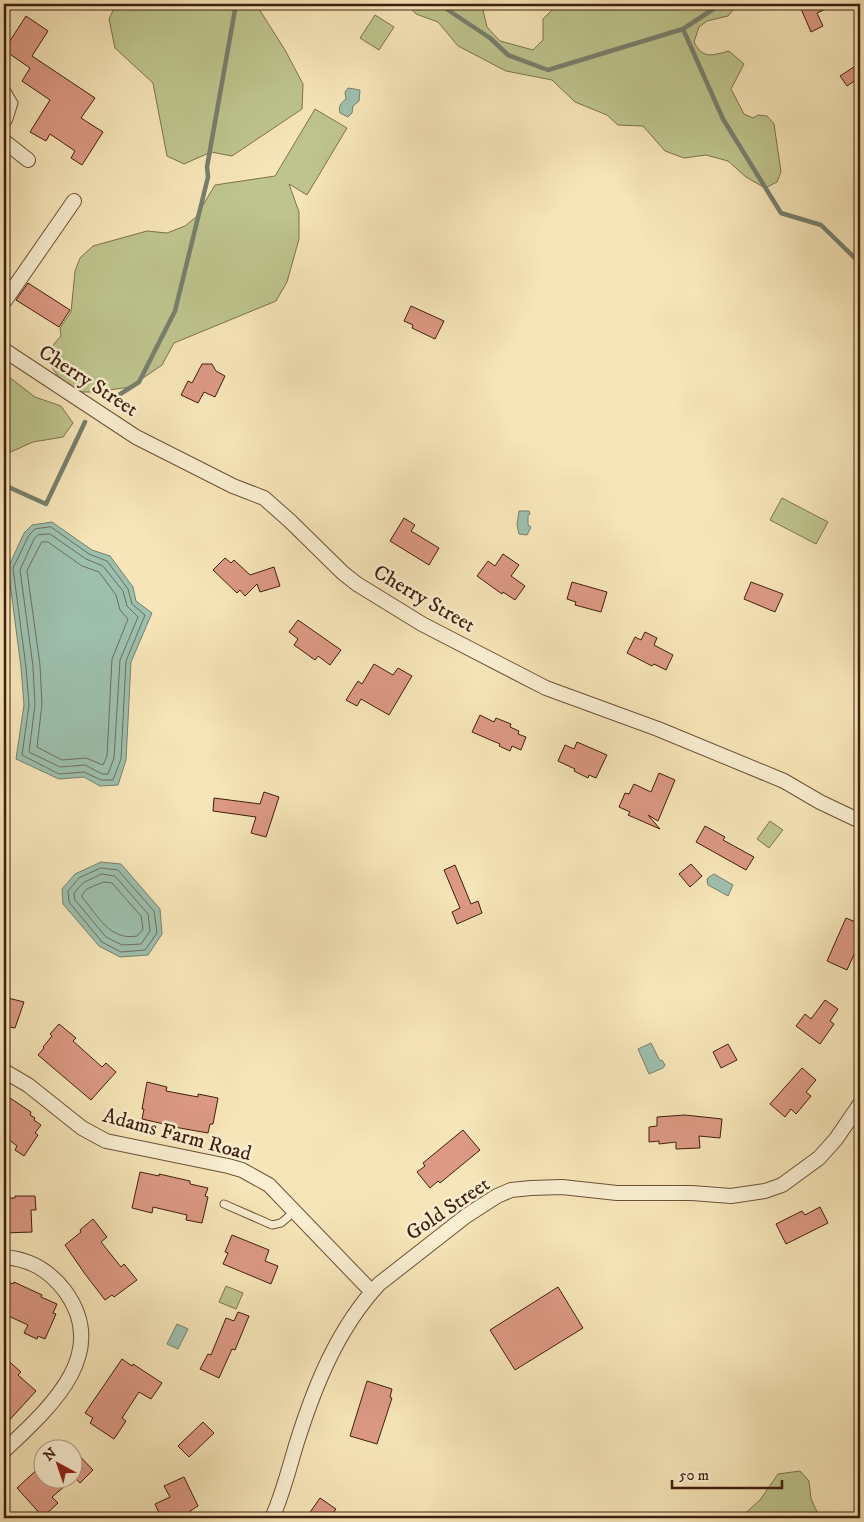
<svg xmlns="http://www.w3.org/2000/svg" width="864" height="1522" viewBox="0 0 864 1522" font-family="'IM FELL DW Pica',serif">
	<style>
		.green { fill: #bec48d; stroke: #7f714d }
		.water { fill: #9dbfad; stroke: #787f6d }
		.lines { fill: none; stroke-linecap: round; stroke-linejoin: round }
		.shore { stroke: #6e6e5d; stroke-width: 1 }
		.stream { stroke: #787f6d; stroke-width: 4.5 }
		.building { fill: #dc9984; stroke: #401e0d }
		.service-casing { stroke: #6e5038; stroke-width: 9 }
		.minor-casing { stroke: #6e5038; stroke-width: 16 }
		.service { stroke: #f9eed1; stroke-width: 7 }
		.minor { stroke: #f9eed1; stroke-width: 14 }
		.labels { text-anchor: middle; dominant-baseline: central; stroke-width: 5; stroke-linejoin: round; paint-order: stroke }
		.street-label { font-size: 21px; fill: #401e0d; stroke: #f9eed1 }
	</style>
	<rect width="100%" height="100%" fill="#f6e5b8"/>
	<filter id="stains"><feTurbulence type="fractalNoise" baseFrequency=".004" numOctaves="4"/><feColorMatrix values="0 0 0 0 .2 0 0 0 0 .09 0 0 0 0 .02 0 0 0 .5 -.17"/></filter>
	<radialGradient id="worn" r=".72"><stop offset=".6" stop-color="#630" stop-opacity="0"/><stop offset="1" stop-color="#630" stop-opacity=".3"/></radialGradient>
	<!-- green -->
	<path class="green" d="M 116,4 L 265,4 L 259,9 L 285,50 L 303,84 L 302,109 L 232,156 L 211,152 L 184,164 L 167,156 L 153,83 L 115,48 L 109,19 Z
		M 407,4 L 479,4 L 482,6 L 487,27 L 500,41 L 533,50 L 543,40 L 543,19 L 552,10 L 565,4 L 738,4 L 728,16 L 707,21 L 699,27 L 694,42 C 703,60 713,55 729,51 L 744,64 L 731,89 L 744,114 L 753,118 L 758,115 L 767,116 L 774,124 L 781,172 L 777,182 L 765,188 L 746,177 L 728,161 L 706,155 L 684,158 L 665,151 L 643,126 L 618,125 L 607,115 L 575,102 L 552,80 L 506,71 L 458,46 L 438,22 L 416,14 Z
		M 375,15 L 394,27 L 379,50 L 360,38 Z
		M 315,109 L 347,128 L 307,195 L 289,184 L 299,212 L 299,239 L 287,282 L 276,301 L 174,343 L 162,365 L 130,387 L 95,392 L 74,392 C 55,373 37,360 61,336 L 60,328 L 71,312 L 75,271 L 80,258 L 93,246 L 147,231 L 167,233 L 185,226 L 196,217 L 215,185 L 275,176 Z
		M 4,376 L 9,377 L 35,397 L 61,406 L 73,423 L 63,437 L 33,442 L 4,455 Z
		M 782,498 L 828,522 L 816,544 L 770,520 Z
		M 770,821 L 783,830 L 769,848 L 757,839 Z
		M 226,1286 L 243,1293 L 236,1309 L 219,1302 Z
		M 800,1471 L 809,1481 L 811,1499 L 820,1518 L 740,1518 L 760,1500 L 778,1474 Z"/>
	<!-- water -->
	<path class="water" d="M 348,88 L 360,90 L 359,101 L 353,106 L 352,113 L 348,117 L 340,113 C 338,106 341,103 346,99 L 345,92 Z
		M 519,511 L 529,511 L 530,514 L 528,515 L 528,525 L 531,527 L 527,535 L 519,534 L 517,525 Z
		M 52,522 L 92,550 L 110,556 L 133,587 L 136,601 L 152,613 L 131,662 L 126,760 L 118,785 L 100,786 L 84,777 L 59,779 L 16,759 L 24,705 L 21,667 L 8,568 L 24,533 L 32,525 Z
		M 101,862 L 121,864 L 160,909 L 162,934 L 148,955 L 120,957 L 99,946 L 63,904 L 62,889 L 75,874 Z
		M 714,874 L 733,885 L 728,896 L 708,885 L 707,879 L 709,877 Z
		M 651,1043 L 660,1061 L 662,1060 L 665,1065 L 663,1068 L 649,1074 L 638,1049 Z
		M 177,1324 L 188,1329 L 178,1349 L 167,1344 Z"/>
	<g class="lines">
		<!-- shore -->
		<path class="shore" d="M 51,527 L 89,554 L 107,561 L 128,589 L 132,604 L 145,615 L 126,661 L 121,759 L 113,780 L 101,780 L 84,772 L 59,774 L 22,755 L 29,705 L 26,667 L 13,568 L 29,535 L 35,529 Z
			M 50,534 L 86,559 L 103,566 L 123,591 L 127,606 L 138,617 L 120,660 L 114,758 L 108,774 L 102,774 L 85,765 L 60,767 L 29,752 L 35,705 L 33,666 L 20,570 L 34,539 L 38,535 Z
			M 42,542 L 48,542 L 82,566 L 99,572 L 116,595 L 120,610 L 128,619 L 112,659 L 107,756 L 103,765 L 86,758 L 62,760 L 37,747 L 42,704 L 40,665 L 27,571 Z
			M 101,868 L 118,870 L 154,911 L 157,933 L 145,950 L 121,952 L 102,942 L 69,902 L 68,891 L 79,878 Z
			M 102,874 L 115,876 L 148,914 L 150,931 L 141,944 L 122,945 L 106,937 L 75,900 L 74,893 L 83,883 Z
			M 104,882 L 112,883 L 141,916 L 143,929 L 137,936 C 110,941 98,916 82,897 L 82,895 L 87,889 Z"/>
		<!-- stream -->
		<path class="stream" d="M 439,4 L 490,38 L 508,55 L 548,70 L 683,29 L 723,119 L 781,213 L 821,225 L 860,263
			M 683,29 L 721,4
			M 111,400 L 139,382 L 175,311 L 208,177 L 207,167 L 236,4
			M 4,485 L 46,504 L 85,422"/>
	</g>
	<!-- building -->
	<path class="building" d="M 799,4 L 837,4 L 817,13 L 823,26 L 811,32 Z
		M 26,16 L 48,31 L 32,56 L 95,98 L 81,118 L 103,132 L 82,165 L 71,158 L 75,151 L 50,134 L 46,141 L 30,132 L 50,100 L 22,81 L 30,68 L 4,50 Z
		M 860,63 L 860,77 L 847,86 L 840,76 Z
		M 28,283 L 70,310 L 59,327 L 16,300 Z
		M 411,306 L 444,321 L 435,339 L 412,328 L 413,325 L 404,321 Z
		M 202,364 L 212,364 L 216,371 L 225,376 L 215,397 L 204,392 L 198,403 L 181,395 L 188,381 L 192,383 Z
		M 404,518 L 415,525 L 411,531 L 439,548 L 429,565 L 390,541 Z
		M 503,554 L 519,565 L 511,576 L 525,586 L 515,600 L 503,592 L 502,594 L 477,576 L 488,561 L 495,566 Z
		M 225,558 L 231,563 L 234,560 L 250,575 L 274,567 L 280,586 L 260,592 L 257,584 L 245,596 L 240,590 L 237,593 L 213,570 Z
		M 572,582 L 607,592 L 601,612 L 575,605 L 576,602 L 567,599 Z
		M 751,582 L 783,594 L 775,612 L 744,599 Z
		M 298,620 L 341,650 L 330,665 L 318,656 L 315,660 L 294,645 L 298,639 L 289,632 Z
		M 645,632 L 657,638 L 654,645 L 673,655 L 666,670 L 654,664 L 652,666 L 627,653 L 635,637 L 641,640 Z
		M 374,664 L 393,675 L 398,668 L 412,676 L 389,715 L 361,699 L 357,706 L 346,700 L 358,681 L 362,684 Z
		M 480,715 L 494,722 L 496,718 L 511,724 L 510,727 L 519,731 L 518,734 L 526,737 L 521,750 L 512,746 L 510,751 L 499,746 L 500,744 L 472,732 Z
		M 577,742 L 607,755 L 596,778 L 589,775 L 588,778 L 574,771 L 575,769 L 558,761 L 565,745 L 574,749 Z
		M 659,773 L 675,780 L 658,821 L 648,815 L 660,829 L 628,815 L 630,812 L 619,807 L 625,793 L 629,794 L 634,784 L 651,792 Z
		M 264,792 L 279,797 L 266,837 L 251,833 L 256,817 L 213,811 L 214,798 L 260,804 Z
		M 705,826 L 725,837 L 723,840 L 754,857 L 746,870 L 696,842 Z
		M 691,864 L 702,876 L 690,887 L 679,874 Z
		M 455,865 L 471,904 L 478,901 L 482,913 L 457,924 L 452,912 L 460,908 L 444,870 Z
		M 846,918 L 860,924 L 860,941 L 847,970 L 827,961 Z
		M 4,997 L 24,1002 L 15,1028 L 4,1026 Z
		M 825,1000 L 838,1009 L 830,1021 L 834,1024 L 820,1044 L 796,1026 L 805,1014 L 811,1019 Z
		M 59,1024 L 76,1038 L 73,1041 L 102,1067 L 106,1063 L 116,1072 L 91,1100 L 38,1055 L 44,1048 L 43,1047 L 52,1036 L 50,1034 Z
		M 728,1044 L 737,1060 L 721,1068 L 713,1052 Z
		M 802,1068 L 816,1080 L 806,1092 L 811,1096 L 796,1114 L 791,1109 L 785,1117 L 770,1104 Z
		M 147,1082 L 167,1087 L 166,1091 L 198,1097 L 198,1094 L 218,1098 L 213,1124 L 210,1124 L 208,1133 L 163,1125 L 164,1124 L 142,1119 L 144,1109 L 142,1109 Z
		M 4,1094 L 31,1112 L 30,1115 L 35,1118 L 34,1120 L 41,1125 L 35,1133 L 38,1135 L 24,1156 L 15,1150 L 17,1146 L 8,1139 L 10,1136 L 4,1133 Z
		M 685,1115 L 722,1119 L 720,1138 L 699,1136 L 700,1148 L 676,1149 L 676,1142 L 659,1144 L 659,1141 L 649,1142 L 649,1127 L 657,1126 L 657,1117 Z
		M 463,1130 L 480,1150 L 440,1183 L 438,1181 L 430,1188 L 417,1172 L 425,1166 L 423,1163 Z
		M 140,1172 L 159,1176 L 159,1174 L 190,1181 L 190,1184 L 208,1188 L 205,1196 L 208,1197 L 202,1223 L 186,1220 L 187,1215 L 153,1207 L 152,1213 L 132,1208 Z
		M 15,1196 L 35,1196 L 36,1210 L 31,1210 L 32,1232 L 4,1233 L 4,1198 L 15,1198 Z
		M 820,1207 L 828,1223 L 786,1244 L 776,1224 L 802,1211 L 805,1215 Z
		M 93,1219 L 107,1237 L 101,1242 L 121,1267 L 124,1264 L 137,1280 L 114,1297 L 112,1295 L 105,1300 L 85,1274 L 65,1245 L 81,1232 L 80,1230 Z
		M 232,1235 L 269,1250 L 265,1261 L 278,1266 L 271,1284 L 223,1264 L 228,1253 L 225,1252 Z
		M 4,1280 L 13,1284 L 14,1282 L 42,1295 L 41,1297 L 57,1304 L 53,1313 L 56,1314 L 45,1339 L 38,1336 L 37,1339 L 24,1333 L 28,1325 L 4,1314 Z
		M 558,1287 L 583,1328 L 515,1370 L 490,1330 Z
		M 238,1312 L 249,1316 L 235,1350 L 232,1349 L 219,1378 L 200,1369 L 208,1354 L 211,1355 L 226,1318 L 234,1321 Z
		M 4,1357 L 21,1372 L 18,1375 L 36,1391 L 4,1426 Z
		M 122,1359 L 132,1366 L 133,1364 L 162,1383 L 151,1399 L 139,1392 L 122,1418 L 126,1421 L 114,1439 L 90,1423 L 93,1418 L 85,1413 Z
		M 367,1381 L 392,1389 L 390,1397 L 392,1398 L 377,1444 L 350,1436 Z
		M 203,1422 L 214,1433 L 189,1457 L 178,1446 Z
		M 72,1448 L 93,1470 L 80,1483 L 72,1475 Z
		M 42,1465 L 42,1480 L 72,1480 L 52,1497 L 58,1503 L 43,1517 L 17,1488 Z
		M 184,1477 L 198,1506 L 190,1511 L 191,1513 L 180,1518 L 171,1518 L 168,1512 L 160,1515 L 155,1504 L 170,1497 L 164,1486 Z
		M 320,1498 L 336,1509 L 330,1518 L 306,1518 Z"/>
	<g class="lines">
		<!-- service casing -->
		<g class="service-casing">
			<path id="service" d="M 4,86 L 14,103 L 9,119 L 4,128
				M 224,1204 L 272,1225 L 281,1223 L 295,1211"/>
		</g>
		<!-- minor casing -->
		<g class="minor-casing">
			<path id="minor" d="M 4,141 L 28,160
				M 4,302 L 74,201
				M 4,350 L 136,437 L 233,486 L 264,498 L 290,521 L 343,573 L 357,584 L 422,624 L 546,688 L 658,729 L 784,781 L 820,802 L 860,821
				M 4,1071 L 28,1085 L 82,1128 L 106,1141 L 228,1166 L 242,1170 L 269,1185 L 372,1292
				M 4,1257 C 30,1259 49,1270 65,1291 C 112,1355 47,1410 4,1451
				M 272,1518 C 283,1494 289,1468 297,1442 C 315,1385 338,1328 379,1284 L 466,1216 L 497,1196 L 511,1190 L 531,1188 L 562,1187 L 617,1193 L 692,1193 L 731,1196 L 765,1191 L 782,1185 L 819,1158 L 836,1139 L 860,1104"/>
		</g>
		<!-- service -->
		<use href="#service" class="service"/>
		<!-- minor -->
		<use href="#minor" class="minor"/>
	</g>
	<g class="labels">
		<!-- street labels -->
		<g class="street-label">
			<text transform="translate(88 381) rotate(33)">Cherry Street</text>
			<text transform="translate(424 599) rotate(30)">Cherry Street</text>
			<text transform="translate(177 1135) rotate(15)">Adams Farm Road</text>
			<text transform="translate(448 1209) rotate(-34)">Gold Street</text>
		</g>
	</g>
	<!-- margin -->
	<rect width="864" height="1522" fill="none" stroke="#f6e5b8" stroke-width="20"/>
	<rect x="5" y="5" width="854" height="1512" fill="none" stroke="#401e0d" stroke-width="2.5"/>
	<rect x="10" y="10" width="844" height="1502" fill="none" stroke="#401e0d"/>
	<!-- north arrow -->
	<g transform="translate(58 1464) rotate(320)"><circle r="24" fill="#f9eed1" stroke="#af9b83"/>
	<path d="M0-4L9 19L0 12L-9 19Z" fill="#8f2418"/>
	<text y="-8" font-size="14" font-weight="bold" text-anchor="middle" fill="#401e0d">N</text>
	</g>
	<!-- scale -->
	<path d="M672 1480v8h110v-8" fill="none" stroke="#401e0d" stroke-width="2.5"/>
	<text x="679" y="1480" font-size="15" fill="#401e0d" stroke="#f9eed1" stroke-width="4" paint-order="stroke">50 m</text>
	<rect width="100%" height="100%" filter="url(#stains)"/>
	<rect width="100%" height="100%" fill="url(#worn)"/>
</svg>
